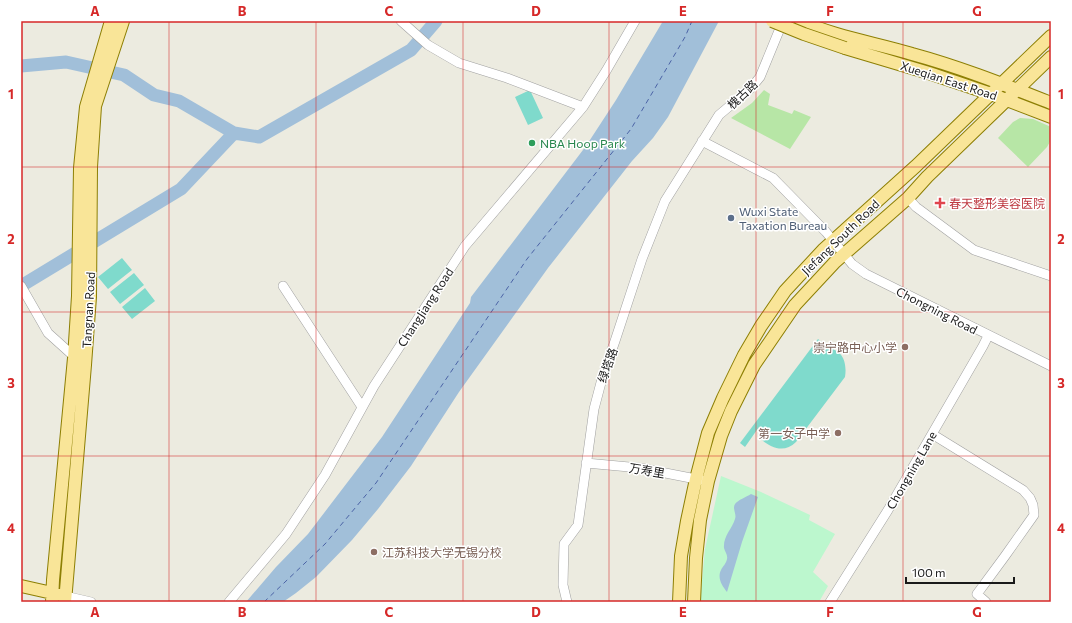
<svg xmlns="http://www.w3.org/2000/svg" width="1072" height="623" viewBox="0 0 1072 623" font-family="Commissioner,'Noto Sans SC',sans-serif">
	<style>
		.grass { fill: #b7e6a6 }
		.park { fill: #bcf7ce }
		.pitch { fill: #7fdacc }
		.water { fill: #a1bfd9 }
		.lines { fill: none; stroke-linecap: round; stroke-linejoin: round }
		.river { stroke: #a1bfd9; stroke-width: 13 }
		.ferry { stroke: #4b63a6; stroke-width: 1; stroke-dasharray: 5 4; stroke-linecap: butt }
		.minor-casing { stroke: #a1a1a1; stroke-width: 10 }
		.major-casing { stroke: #8d7f04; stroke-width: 14 }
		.minor { stroke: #fff; stroke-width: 9 }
		.major { stroke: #f9e598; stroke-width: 12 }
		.major-bridge-casing { stroke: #8d7f04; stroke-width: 14; stroke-linecap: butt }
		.major-bridge { stroke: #f9e598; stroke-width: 12 }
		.grid { fill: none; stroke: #d62828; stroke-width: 1; stroke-opacity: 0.55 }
		.leisure-dot { fill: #2e9e5b; stroke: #fff; stroke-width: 1.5 }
		.health-dot { fill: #e0444e; stroke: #fff; stroke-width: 1.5 }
		.service-dot { fill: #5c6f8a; stroke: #fff; stroke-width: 1.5 }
		.education-dot { fill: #8d6e63; stroke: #fff; stroke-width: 1.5 }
		.labels { text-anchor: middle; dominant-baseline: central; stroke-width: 3; stroke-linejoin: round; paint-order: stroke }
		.street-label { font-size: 12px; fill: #1a1a1a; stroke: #fff }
		.leisure-label { font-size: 12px; fill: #27864d; stroke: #fff; text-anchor: start }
		.health-label { font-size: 12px; fill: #be3a42; stroke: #fff; text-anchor: start }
		.service-label { font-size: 12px; fill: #4e5e75; stroke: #fff; text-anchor: start }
		.education-label { font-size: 12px; fill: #785e54; stroke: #fff; text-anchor: end }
		.neatline { fill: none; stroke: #d62828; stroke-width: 1.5 }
		.grid-label { font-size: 13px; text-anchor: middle; font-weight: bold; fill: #d62828 }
	</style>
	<rect width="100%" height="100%" fill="#ecebe0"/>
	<!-- grass -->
	<path class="grass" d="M 764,90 L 770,94 L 768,105 L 792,114 L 794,110 L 811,117 L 790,149 L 731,118 L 752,103 Z
		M 1020,118 L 1033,119 L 1051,127 L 1051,140 L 1047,147 L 1028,167 L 998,138 L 1013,122 Z"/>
	<!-- park -->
	<path class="park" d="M 721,476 L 761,492 L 810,515 L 809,520 L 835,534 L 813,572 L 828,586 L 819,602 L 700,602 L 705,549 Z"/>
	<!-- pitch -->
	<path class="pitch" d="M 530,90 L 543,118 L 528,125 L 515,97 Z
		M 122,258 L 132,270 L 108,289 L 98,277 Z
		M 134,273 L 144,285 L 120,304 L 110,292 Z
		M 145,288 L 155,301 L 132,319 L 122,307 Z
		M 818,339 L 823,343 L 820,348 C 839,346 848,358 845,377 L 796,442 C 785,453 772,449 761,439 L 759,427 L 745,447 L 740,443 Z"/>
	<!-- water -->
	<path class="water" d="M 663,21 L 719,21 L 668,117 L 653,138 L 632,161 L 548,268 L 459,392 L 411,466 L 378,509 L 352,540 L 316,577 L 296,593 L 283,602 L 246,602 L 276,567 L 308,534 L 382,437 L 470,303 L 471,297 L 586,146 L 616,100 Z
		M 751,494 L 758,497 L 742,542 L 727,592 C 722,586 717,578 721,570 C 723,566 726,564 727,559 C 728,555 725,552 724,548 C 723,536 732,529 735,519 C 737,514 732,509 735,504 C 738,500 746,497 751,494 Z"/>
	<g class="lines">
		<!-- river -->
		<path class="river" d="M 21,66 L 66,62 L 124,75 L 154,95 L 179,101 L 234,133
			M 21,286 L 181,189 L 234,133 L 259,137 L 411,50 L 436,21"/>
		<!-- ferry -->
		<path class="ferry" d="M 264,602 L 325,544 L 376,483 L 527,259 L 631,129 L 685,37 L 692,21"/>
		<!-- minor casing -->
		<g class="minor-casing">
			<path id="minor" d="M 401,21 L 428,45 L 459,63 L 507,78 L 583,107
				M 702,141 L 773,178 L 826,232 L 852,264 L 866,274 L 1051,366
				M 908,198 L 916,207 L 974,250 L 1051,276
				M 21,286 L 48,333 L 78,360
				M 283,286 L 362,407
				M 932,434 L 1023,490 L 1030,498 L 1033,505 L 1034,515 L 1005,556 L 977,594 L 986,602
				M 586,463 L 640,468 L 701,480
				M 65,596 L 91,602
				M 229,602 L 286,534 L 325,475 L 374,386 L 465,246 L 583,107 L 606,71 L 635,21
				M 567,602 L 563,585 L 564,544 L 578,525 L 594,409 L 603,375 L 615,341 L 642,259 L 665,201 L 719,115 L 751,88 L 760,77 L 783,21
				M 830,602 L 888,510 L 983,346 L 988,336"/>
		</g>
		<!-- major casing -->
		<g class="major-casing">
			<path id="major" d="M 801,21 C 836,37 876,43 912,54 C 960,67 1005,85 1051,103
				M 845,48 L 929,73 L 991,94 L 1051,117
				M 21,586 L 61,595
				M 52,602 L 53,580 L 74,358 L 78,296 L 80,168 L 86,107 L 111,21
				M 65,602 L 85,365 L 90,297 L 91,167 L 95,106 L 123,21
				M 679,602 L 681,556 L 687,521 L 696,479 L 708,433 L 723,398 L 744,355 L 761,326 L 785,291 L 823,250 L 916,166 L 1051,36
				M 694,602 L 696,558 L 700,520 L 708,481 L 721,436 L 731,411 L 754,365 L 795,305 L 835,262 L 908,198 L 927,177 L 1051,57"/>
		</g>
		<!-- minor -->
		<use href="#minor" class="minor"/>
		<!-- major -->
		<use href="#major" class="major"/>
		<!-- major-bridge casing -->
		<g class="major-bridge-casing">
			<path id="major-bridge" d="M 772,21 L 804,34 L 845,48"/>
		</g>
		<!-- major-bridge -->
		<use href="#major-bridge" class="major-bridge"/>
	</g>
	<!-- grid -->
	<path class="grid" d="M 169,21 L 169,602M 316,21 L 316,602M 463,21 L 463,602M 609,21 L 609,602M 756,21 L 756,602M 903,21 L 903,602M 21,167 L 1051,167M 21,312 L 1051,312M 21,456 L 1051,456"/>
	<!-- markers -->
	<circle class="leisure-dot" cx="532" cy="143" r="4"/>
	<path class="health-dot" d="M938 197h4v4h4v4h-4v4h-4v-4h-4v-4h4z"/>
	<circle class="service-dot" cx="731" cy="218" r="4"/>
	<g class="education-dot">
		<circle cx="905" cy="347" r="4"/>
		<circle cx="838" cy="433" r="4"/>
		<circle cx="374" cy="552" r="4"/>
	</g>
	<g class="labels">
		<!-- street labels -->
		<g class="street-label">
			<text transform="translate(949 80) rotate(18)">Xueqian East Road</text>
			<text transform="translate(742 94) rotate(-43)">槐古路</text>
			<text transform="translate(840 237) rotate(-44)">Jiefang South Road</text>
			<text transform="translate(425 307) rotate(-57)">ChangJiang Road</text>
			<text transform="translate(88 310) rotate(-87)">Tangnan Road</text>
			<text transform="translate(937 310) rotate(27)">Chongning Road</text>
			<text transform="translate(607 365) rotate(-71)">绿塔路</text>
			<text transform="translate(647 470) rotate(9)">万寿里</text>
			<text transform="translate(911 470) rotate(-60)">Chongning Lane</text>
		</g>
		<!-- leisure labels -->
		<g class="leisure-label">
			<text x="540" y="143">NBA Hoop Park</text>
		</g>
		<!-- health labels -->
		<g class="health-label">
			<text x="949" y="203">春天整形美容医院</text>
		</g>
		<!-- service labels -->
		<g class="service-label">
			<text x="739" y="211">Wuxi State<tspan x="739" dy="14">Taxation Bureau</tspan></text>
		</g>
		<!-- education labels -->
		<g class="education-label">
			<text x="897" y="347">崇宁路中心小学</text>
			<text x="830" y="433">第一女子中学</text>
			<text x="382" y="552" text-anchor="start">江苏科技大学无锡分校</text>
		</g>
	</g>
	<!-- border -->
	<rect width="1072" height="623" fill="none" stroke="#ffffff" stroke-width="44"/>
	<!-- scale -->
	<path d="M906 577v6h108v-6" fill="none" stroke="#1a1a1a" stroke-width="2"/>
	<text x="912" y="577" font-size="12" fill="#1a1a1a" stroke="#ffffff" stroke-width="3" paint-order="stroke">100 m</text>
	<rect x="22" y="22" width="1028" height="579" class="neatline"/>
	<g class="grid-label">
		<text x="95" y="16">A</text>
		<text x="242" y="16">B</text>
		<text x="389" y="16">C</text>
		<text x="536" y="16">D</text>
		<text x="683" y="16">E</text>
		<text x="830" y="16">F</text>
		<text x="977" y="16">G</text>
		<text x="11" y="99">1</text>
		<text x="1061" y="99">1</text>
		<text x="11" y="244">2</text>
		<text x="1061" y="244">2</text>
		<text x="11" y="388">3</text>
		<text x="1061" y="388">3</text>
		<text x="11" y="533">4</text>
		<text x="1061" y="533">4</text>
		<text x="95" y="617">A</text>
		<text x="242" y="617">B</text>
		<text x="389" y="617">C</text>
		<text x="536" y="617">D</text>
		<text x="683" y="617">E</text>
		<text x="830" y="617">F</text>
		<text x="977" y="617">G</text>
	</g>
</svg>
